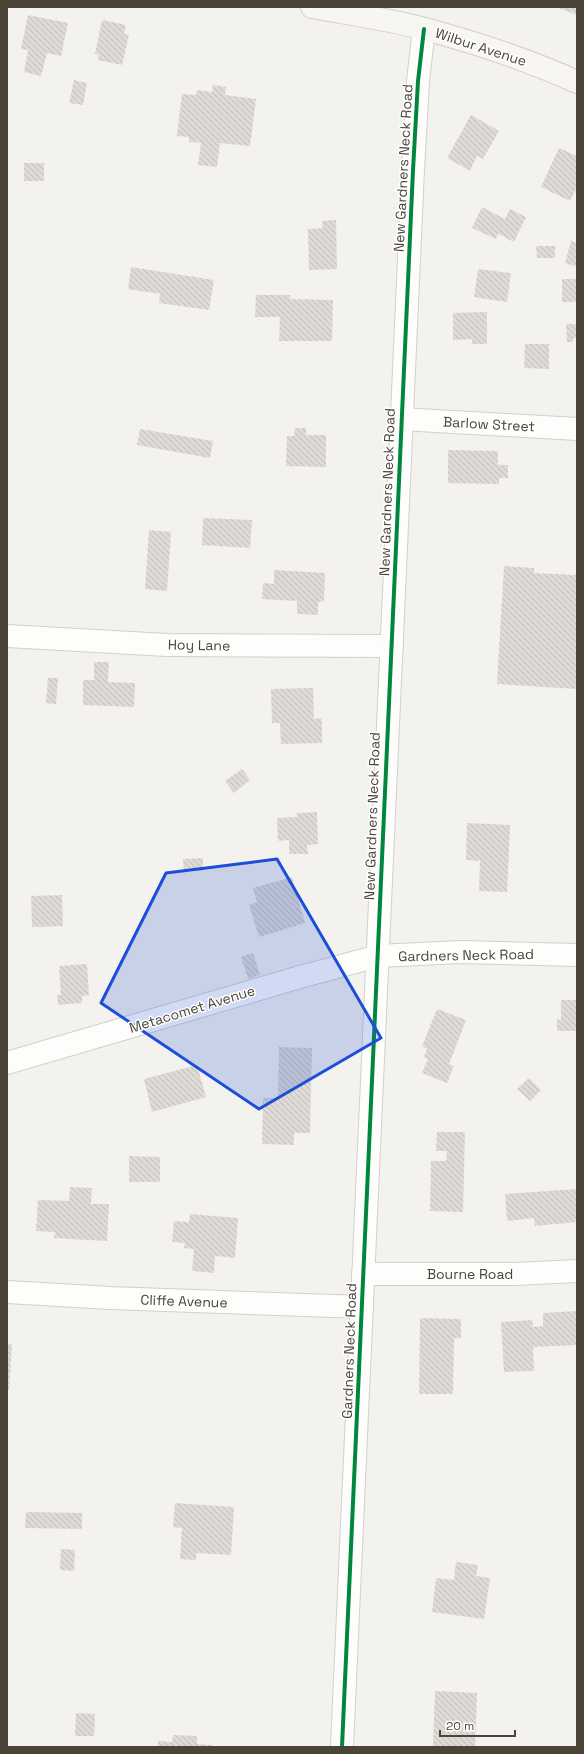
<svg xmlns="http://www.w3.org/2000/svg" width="584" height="1754" viewBox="0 0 584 1754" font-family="'Space Grotesk',sans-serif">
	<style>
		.building { fill: url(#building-back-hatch) }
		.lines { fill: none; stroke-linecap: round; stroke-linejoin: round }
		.minor-casing { stroke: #d2d0cb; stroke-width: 24 }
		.tertiary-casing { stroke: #d2d0cb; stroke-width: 24 }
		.secondary-casing { stroke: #d3cfc5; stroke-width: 24 }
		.minor { stroke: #fdfdfc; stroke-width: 22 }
		.tertiary { stroke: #fdfdfc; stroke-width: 22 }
		.secondary { stroke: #f7f6f1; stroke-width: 22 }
		.cycleway-casing { stroke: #fff; stroke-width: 6 }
		.cycleway { stroke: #00873e; stroke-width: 4 }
		.marked { fill: #1d4ed8; fill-opacity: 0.2; stroke: #1d4ed8; stroke-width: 3; stroke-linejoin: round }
		.labels { text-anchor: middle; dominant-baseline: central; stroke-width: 3; stroke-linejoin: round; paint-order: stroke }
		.street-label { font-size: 14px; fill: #4b4439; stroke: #fff }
	</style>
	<defs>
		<pattern id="building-back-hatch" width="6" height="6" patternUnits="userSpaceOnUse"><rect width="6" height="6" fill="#dedbd6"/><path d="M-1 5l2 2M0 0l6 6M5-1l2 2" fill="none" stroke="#c0bdb8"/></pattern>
	</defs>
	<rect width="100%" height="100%" fill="#f4f2ee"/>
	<!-- building -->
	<path class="building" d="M 556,7 L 577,7 L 577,15 Z
		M 28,15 L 68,23 L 61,56 L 47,53 L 41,76 L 24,72 L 28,50 L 21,49 Z
		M 102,20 L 126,25 L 124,34 L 129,35 L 122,65 L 98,60 L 99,55 L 95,54 Z
		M 74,80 L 87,83 L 83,105 L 69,103 Z
		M 213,85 L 226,87 L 225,95 L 256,99 L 250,146 L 220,143 L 217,167 L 198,165 L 201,143 L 189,142 L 189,137 L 177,136 L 182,94 L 196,95 L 197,90 L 212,92 Z
		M 471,115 L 499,131 L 483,159 L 477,156 L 470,171 L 447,158 Z
		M 559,148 L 577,156 L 577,187 L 570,201 L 541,187 Z
		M 24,163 L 44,163 L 44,181 L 24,181 Z
		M 482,207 L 505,219 L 510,209 L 526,217 L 514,242 L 498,234 L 496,239 L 472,228 Z
		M 336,220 L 337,269 L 309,270 L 308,229 L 323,228 L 322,221 Z
		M 571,241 L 577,243 L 577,267 L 565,263 Z
		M 536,246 L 555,246 L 555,258 L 537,258 Z
		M 131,267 L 214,280 L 209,310 L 159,303 L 160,294 L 128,289 Z
		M 478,269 L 511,273 L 507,302 L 474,297 Z
		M 562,279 L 577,279 L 577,302 L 562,302 Z
		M 256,295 L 290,295 L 290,299 L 333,300 L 332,341 L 279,341 L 280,317 L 255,317 Z
		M 487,312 L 487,344 L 472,344 L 472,339 L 453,340 L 453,313 Z
		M 566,324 L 577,324 L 577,338 L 573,338 L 573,342 L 567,342 Z
		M 525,344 L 549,344 L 549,369 L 524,368 Z
		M 295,428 L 306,428 L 306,435 L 326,435 L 326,467 L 286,466 L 287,436 L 294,436 Z
		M 140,429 L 213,441 L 210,458 L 137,445 Z
		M 448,450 L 498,451 L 498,465 L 508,465 L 508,478 L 499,478 L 499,484 L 448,483 Z
		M 203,518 L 252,520 L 250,548 L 202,545 Z
		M 149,530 L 171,532 L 167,591 L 145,589 Z
		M 504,566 L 534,568 L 534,573 L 577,575 L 577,689 L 497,684 Z
		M 274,570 L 325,573 L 324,601 L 318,602 L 318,615 L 297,614 L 297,601 L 262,599 L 263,583 L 274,584 Z
		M 94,662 L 109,662 L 108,682 L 135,683 L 134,707 L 83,705 L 83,680 L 94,680 Z
		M 48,678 L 58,678 L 56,704 L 46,703 Z
		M 313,688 L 314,719 L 322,718 L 322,743 L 281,744 L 280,723 L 272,723 L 271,689 Z
		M 242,769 L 250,780 L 234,793 L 225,781 Z
		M 317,812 L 318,844 L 307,845 L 308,854 L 289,854 L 289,840 L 278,841 L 277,818 L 297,817 L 297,813 Z
		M 467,823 L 510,825 L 507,892 L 479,891 L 480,861 L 466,860 Z
		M 203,858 L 203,871 L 184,871 L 183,859 Z
		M 292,877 L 305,923 L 259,937 L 249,905 L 257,902 L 253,888 Z
		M 62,895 L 63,926 L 32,927 L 31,896 Z
		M 253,953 L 260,975 L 248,979 L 241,957 Z
		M 87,964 L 89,995 L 82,996 L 82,1003 L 58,1005 L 57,995 L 61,995 L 59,966 Z
		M 561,1000 L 577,1000 L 577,1031 L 557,1031 L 557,1019 L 561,1020 Z
		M 437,1009 L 466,1020 L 449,1064 L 454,1066 L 447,1083 L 422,1073 L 428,1059 L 424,1057 L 427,1049 L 422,1046 Z
		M 279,1047 L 312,1048 L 310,1133 L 294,1133 L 294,1145 L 262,1144 L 263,1098 L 278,1098 Z
		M 197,1065 L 206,1097 L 152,1112 L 144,1079 Z
		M 529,1078 L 541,1090 L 530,1101 L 517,1089 Z
		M 437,1132 L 465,1132 L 463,1212 L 430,1211 L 431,1161 L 446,1161 L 447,1151 L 436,1151 Z
		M 129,1156 L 160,1157 L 160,1182 L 129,1182 Z
		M 70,1187 L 92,1188 L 91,1204 L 109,1204 L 107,1241 L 54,1238 L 55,1232 L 36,1231 L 38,1200 L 69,1201 Z
		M 577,1189 L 577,1222 L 535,1226 L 534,1218 L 507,1221 L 505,1194 Z
		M 190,1214 L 238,1218 L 235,1258 L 215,1256 L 214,1273 L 192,1271 L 194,1249 L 184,1248 L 185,1243 L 172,1242 L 174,1221 L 189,1222 Z
		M 577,1311 L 577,1345 L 533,1347 L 534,1371 L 504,1372 L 501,1322 L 532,1320 L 533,1327 L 543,1326 L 543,1313 Z
		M 420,1318 L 461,1319 L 461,1338 L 454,1338 L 453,1394 L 419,1394 Z
		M 7,1344 L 12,1344 L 9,1390 L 7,1390 Z
		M 175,1503 L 234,1507 L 231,1555 L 196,1553 L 196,1560 L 180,1559 L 182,1528 L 173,1527 Z
		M 26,1512 L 82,1513 L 82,1529 L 25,1528 Z
		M 61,1549 L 75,1550 L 74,1571 L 60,1570 Z
		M 456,1562 L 478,1565 L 476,1576 L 490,1578 L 484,1619 L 432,1612 L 436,1578 L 454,1580 Z
		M 435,1691 L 477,1693 L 475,1747 L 433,1746 Z
		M 76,1713 L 95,1714 L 94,1736 L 75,1736 Z
		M 173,1735 L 197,1736 L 197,1744 L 212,1745 L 212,1747 L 158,1747 L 158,1741 L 172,1742 Z"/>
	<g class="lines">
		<!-- minor casing -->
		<g class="minor-casing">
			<path id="minor" d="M 401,419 L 577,429
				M 7,636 L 167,645 L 392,646
				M 7,1063 L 300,977 L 378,956 L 461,952 L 577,955
				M 363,1274 L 515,1274 L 577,1271
				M 7,1292 L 110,1298 L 362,1307"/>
		</g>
		<!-- tertiary casing -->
		<g class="tertiary-casing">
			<path id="tertiary" d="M 342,1747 L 413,170 L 418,81 L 424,29"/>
		</g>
		<!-- secondary casing -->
		<g class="secondary-casing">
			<path id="secondary" d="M 312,7 C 350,14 388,19 425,29 C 477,43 528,60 577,82"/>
		</g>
		<!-- minor -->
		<use href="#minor" class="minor"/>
		<!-- tertiary -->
		<use href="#tertiary" class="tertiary"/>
		<!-- secondary -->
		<use href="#secondary" class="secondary"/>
		<!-- cycleway casing -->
		<g class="cycleway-casing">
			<path id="cycleway" d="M 342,1747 L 413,170 L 418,81 L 424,29"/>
		</g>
		<!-- cycleway -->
		<use href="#cycleway" class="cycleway"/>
	</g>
	<!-- marked area -->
	<path class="marked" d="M 277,859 L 381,1038 L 259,1109 L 101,1003 L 166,873 Z"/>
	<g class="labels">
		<!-- street labels -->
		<g class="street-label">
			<text transform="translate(481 47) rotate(18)">Wilbur Avenue</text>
			<text transform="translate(403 168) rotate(-87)">New Gardners Neck Road</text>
			<text transform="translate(489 424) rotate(3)">Barlow Street</text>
			<text transform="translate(387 492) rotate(-88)">New Gardners Neck Road</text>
			<text transform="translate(199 645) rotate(1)">Hoy Lane</text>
			<text transform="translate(372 816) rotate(-88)">New Gardners Neck Road</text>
			<text transform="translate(466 955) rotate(-1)">Gardners Neck Road</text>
			<text transform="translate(192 1009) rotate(-17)">Metacomet Avenue</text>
			<text x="470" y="1274">Bourne Road</text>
			<text transform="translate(184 1301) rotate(2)">Cliffe Avenue</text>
			<text transform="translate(349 1351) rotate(-88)">Gardners Neck Road</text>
		</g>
	</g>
	<!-- border -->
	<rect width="584" height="1754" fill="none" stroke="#4b4439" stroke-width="16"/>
	<!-- scale -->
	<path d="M440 1730v6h75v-6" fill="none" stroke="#4b4439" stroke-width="2"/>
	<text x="446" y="1730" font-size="12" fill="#4b4439" stroke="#ffffff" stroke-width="3" paint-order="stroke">20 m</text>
</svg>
